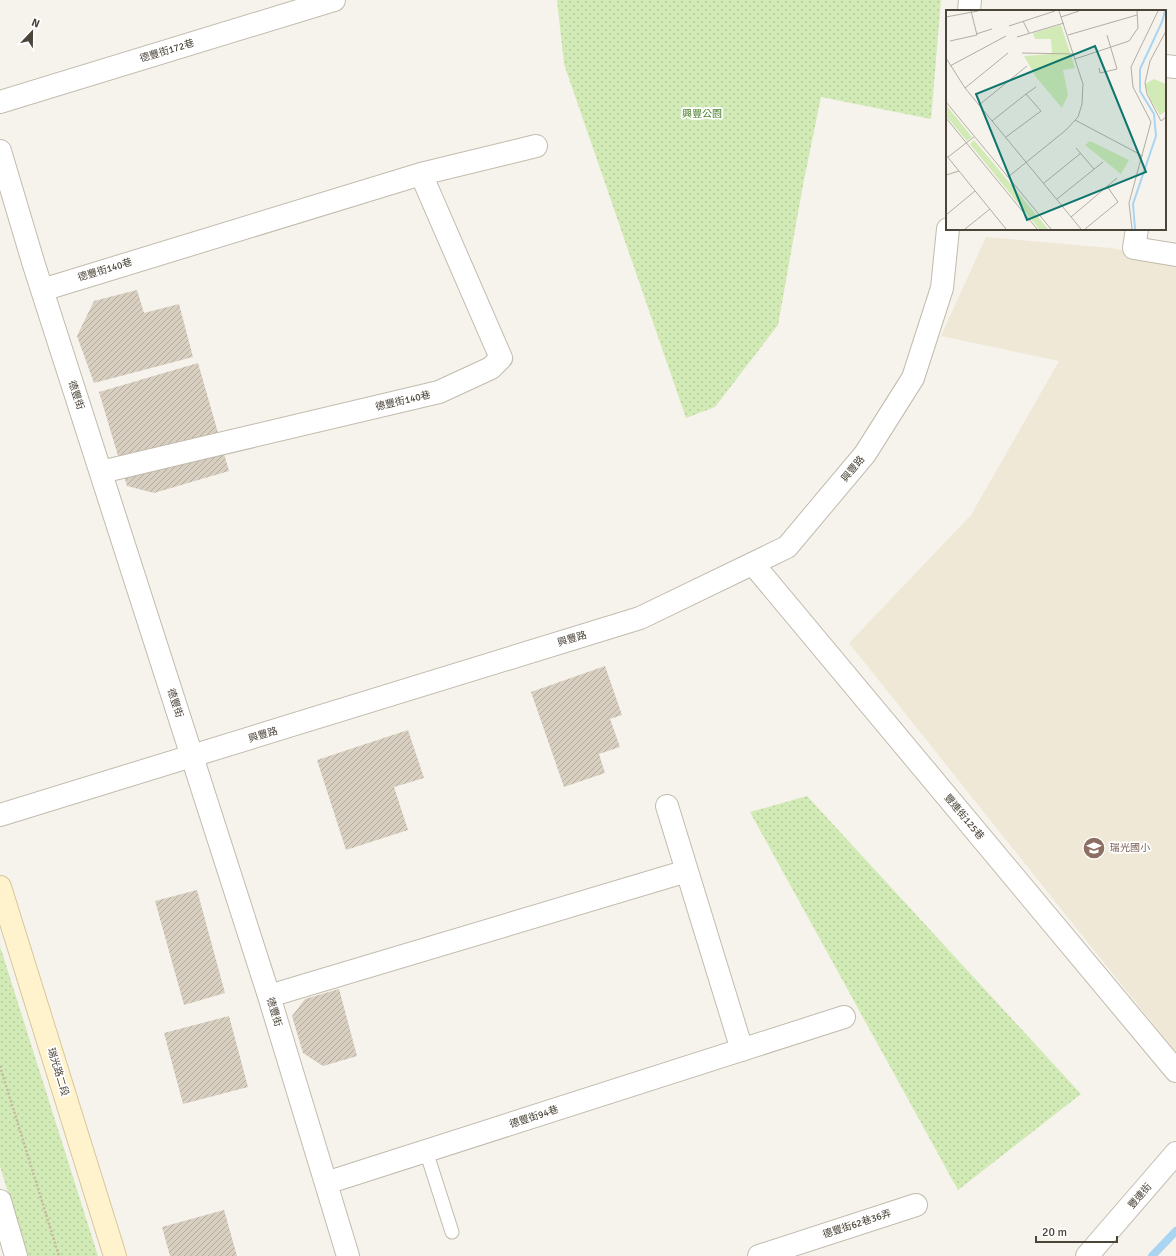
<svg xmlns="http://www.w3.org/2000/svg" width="1176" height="1256" viewBox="0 0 1176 1256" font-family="Signika,'Noto Sans TC',sans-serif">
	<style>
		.education { fill: #efe8d6 }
		.grass { fill: url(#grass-dots) }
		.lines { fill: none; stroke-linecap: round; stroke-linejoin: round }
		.stream { stroke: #a9d4f2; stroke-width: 8 }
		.building { fill: url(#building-hatch) }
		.lane-casing { stroke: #c2bbae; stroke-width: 15 }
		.street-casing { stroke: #c2bbae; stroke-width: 24 }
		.secondary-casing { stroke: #d6c79b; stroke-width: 24 }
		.path { stroke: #c4b79f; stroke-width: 2.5; stroke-dasharray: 2 2; stroke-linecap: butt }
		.lane { stroke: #fff; stroke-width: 13 }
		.street { stroke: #fff; stroke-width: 22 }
		.secondary { stroke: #fff3cd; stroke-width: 22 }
		.labels { text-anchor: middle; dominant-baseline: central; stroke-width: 3.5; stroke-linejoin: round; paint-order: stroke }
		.street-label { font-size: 10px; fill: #4b4439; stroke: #fff }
		.park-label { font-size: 10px; fill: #4a7f2a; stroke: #fff }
		.education-label { font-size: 10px; fill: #785e54; stroke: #fff; text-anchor: start }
		.inset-river { fill: none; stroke: #a9d4f2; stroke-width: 2 }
		.inset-road { fill: none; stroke: #b2ada4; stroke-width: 1 }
		.view { fill: #0f766e; fill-opacity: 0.15; stroke: #0f766e; stroke-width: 2 }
		.inset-edge { fill: none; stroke: #4b4439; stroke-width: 2 }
	</style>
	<defs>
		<pattern id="grass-dots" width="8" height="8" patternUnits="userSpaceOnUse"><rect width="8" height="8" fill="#d2eab5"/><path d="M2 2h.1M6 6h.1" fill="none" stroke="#b6ca9c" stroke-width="1.8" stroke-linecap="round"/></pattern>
		<pattern id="building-hatch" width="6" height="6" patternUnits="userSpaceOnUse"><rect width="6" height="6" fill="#d8cfc1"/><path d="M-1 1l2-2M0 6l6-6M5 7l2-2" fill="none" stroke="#b1aa9e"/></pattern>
	</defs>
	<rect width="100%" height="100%" fill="#f6f3ec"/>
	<!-- education -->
	<path class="education" d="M 986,237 L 1111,248 L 1176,262 L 1176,1053 L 849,643 L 971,515 L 1059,361 L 941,336 Z"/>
	<!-- grass -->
	<path class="grass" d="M 557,0 L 941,0 L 931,119 L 821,97 L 803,185 L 778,325 L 715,407 L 686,418 L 564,64 Z
		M 807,796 L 1081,1094 L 958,1190 L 750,812 Z
		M 0,946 L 98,1256 L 27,1256 L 0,1166 Z"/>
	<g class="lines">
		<!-- stream -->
		<path class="stream" d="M 1152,1256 L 1176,1231"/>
	</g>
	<!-- building -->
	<path class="building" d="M 137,290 L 144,313 L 179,304 L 193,357 L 94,383 L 77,336 L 94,301 Z
		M 198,363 L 229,471 L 154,493 L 127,486 L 99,392 Z
		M 605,666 L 622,715 L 610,719 L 620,747 L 599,754 L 605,773 L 564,787 L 531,692 Z
		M 408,730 L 424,778 L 394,787 L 408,830 L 346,850 L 317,760 Z
		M 197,890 L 225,993 L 184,1005 L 155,901 Z
		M 339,989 L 357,1056 L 323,1066 L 303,1053 L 292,1016 L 305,999 Z
		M 229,1016 L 248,1087 L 183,1104 L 164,1033 Z
		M 224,1210 L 237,1256 L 170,1256 L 162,1227 Z"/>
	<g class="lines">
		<!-- lane casing -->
		<g class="lane-casing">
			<path id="lane" d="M 426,1151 L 452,1232"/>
		</g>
		<!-- street casing -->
		<g class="street-casing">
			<path id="street" d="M 969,11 L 970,0
				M 1165,66 L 1176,67
				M 0,102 L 334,0
				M 0,151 L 34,265 L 269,996 L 348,1256
				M 1137,229 L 1134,248 L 1176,255
				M 42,290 L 421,174
				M 101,472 L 439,392 L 491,368 L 501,358 L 421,174 L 536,146
				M 753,564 L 1176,1071
				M 667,806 L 742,1050
				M 0,815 L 640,618 L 787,547 L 865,454 L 913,378 L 942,288 L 948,229
				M 269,996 L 687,871
				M 326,1183 L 844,1017
				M 0,1201 L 16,1256
				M 759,1256 L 916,1205
				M 1087,1256 L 1176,1153"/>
		</g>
		<!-- secondary casing -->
		<g class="secondary-casing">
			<path id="secondary" d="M 0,887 L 115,1256"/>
		</g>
		<!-- path -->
		<path class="path" d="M 0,1066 L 59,1256"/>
		<!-- lane -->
		<use href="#lane" class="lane"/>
		<!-- street -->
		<use href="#street" class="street"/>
		<!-- secondary -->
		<use href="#secondary" class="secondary"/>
	</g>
	<!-- icons -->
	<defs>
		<g id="school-disc" transform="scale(1.15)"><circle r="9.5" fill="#8d6e63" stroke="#fff"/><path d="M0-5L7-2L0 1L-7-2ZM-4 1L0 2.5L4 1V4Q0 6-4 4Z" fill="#fff"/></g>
	</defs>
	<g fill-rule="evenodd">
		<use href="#school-disc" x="1094" y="848"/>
	</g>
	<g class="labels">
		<!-- street labels -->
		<g class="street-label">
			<text transform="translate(167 51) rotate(-17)">德豐街172巷</text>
			<text transform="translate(105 270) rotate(-17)">德豐街140巷</text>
			<text transform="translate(76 395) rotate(72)">德豐街</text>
			<text transform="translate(403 401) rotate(-13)">德豐街140巷</text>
			<text transform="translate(853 469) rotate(-50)">興豐路</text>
			<text transform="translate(572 639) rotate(-17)">興豐路</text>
			<text transform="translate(175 703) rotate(72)">德豐街</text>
			<text transform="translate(263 735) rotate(-17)">興豐路</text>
			<text transform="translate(964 817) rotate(50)">豐連街125巷</text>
			<text transform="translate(274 1012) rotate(73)">德豐街</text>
			<text transform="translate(58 1072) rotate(73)">瑞光路二段</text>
			<text transform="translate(534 1117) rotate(-18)">德豐街94巷</text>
			<text transform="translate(1140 1196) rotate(-49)">豐連街</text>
			<text transform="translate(857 1224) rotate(-18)">德豐街62巷36弄</text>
		</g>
		<!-- park labels -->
		<g class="park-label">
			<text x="702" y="114">興豐公園</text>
		</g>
		<!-- education labels -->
		<g class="education-label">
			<text x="1110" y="848">瑞光國小</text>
		</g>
	</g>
	<!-- overview -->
	<g transform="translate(946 10)">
		<rect width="220" height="220" fill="#f6f3ec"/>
		<path d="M 115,15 L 129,58 L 117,60 L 122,85 L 116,98 L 90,67 L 78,46 L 106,44 L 105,29 L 89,29 L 87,23 ZM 208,69 L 220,74 L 220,101 L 214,105 L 204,89 L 199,74 ZM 0,95 L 26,127 L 21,131 L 0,106 ZM 28,130 L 102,219 L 93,219 L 24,134 ZM 144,131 L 183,150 L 175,164 L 139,135 Z" fill="#d2eab5"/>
		<path class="inset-river" d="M 189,219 L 187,194 L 210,126 L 208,104 L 194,81 L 194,59 L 216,12 L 219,1"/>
		<path class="inset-road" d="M 0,7 L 32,1M 115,7 L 133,1M 77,11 L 83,23M 63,16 L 109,1M 220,21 L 204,51 L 199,73 L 201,84 L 215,111 L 220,107M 30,24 L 46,19M 122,25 L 191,5M 71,27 L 118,13M 4,31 L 31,25 L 25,1M 76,43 L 128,44M 0,48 L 19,78 L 135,219M 129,49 L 183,31 L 192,18 L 191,1M 4,56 L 60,26M 153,58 L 154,63 L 171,59 L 161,25M 19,78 L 62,43M 0,92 L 105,219M 33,95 L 81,56M 0,108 L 91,219M 129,110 L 197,146M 46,111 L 80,84M 60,127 L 95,101 L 80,84 L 90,77M 130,138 L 148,159M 0,145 L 60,219M 2,147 L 28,127M 0,165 L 13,161M 62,167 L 120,120 L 132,107 L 136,94 L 137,74 L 113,1M 98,173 L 135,143M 111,189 L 157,152M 0,205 L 29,181M 125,207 L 171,168M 19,219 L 44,199M 139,219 L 172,192 L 161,176M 186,219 L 183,193 L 205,112 L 187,77 L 185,57 L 212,1"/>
		<path class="view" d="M 149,36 L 200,162 L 81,210 L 30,84 Z"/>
		<rect width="220" height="220" class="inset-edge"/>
	</g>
	<!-- north arrow -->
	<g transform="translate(32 32) rotate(22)" stroke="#ffffff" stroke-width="3" paint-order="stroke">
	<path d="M0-3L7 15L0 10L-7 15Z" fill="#4b4439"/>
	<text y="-6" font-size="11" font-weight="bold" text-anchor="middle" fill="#4b4439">N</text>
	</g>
	<!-- scale -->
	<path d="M1036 1236v6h81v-6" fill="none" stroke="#4b4439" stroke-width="2"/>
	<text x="1042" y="1236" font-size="12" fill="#4b4439" stroke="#ffffff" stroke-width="3" paint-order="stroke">20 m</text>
</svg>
